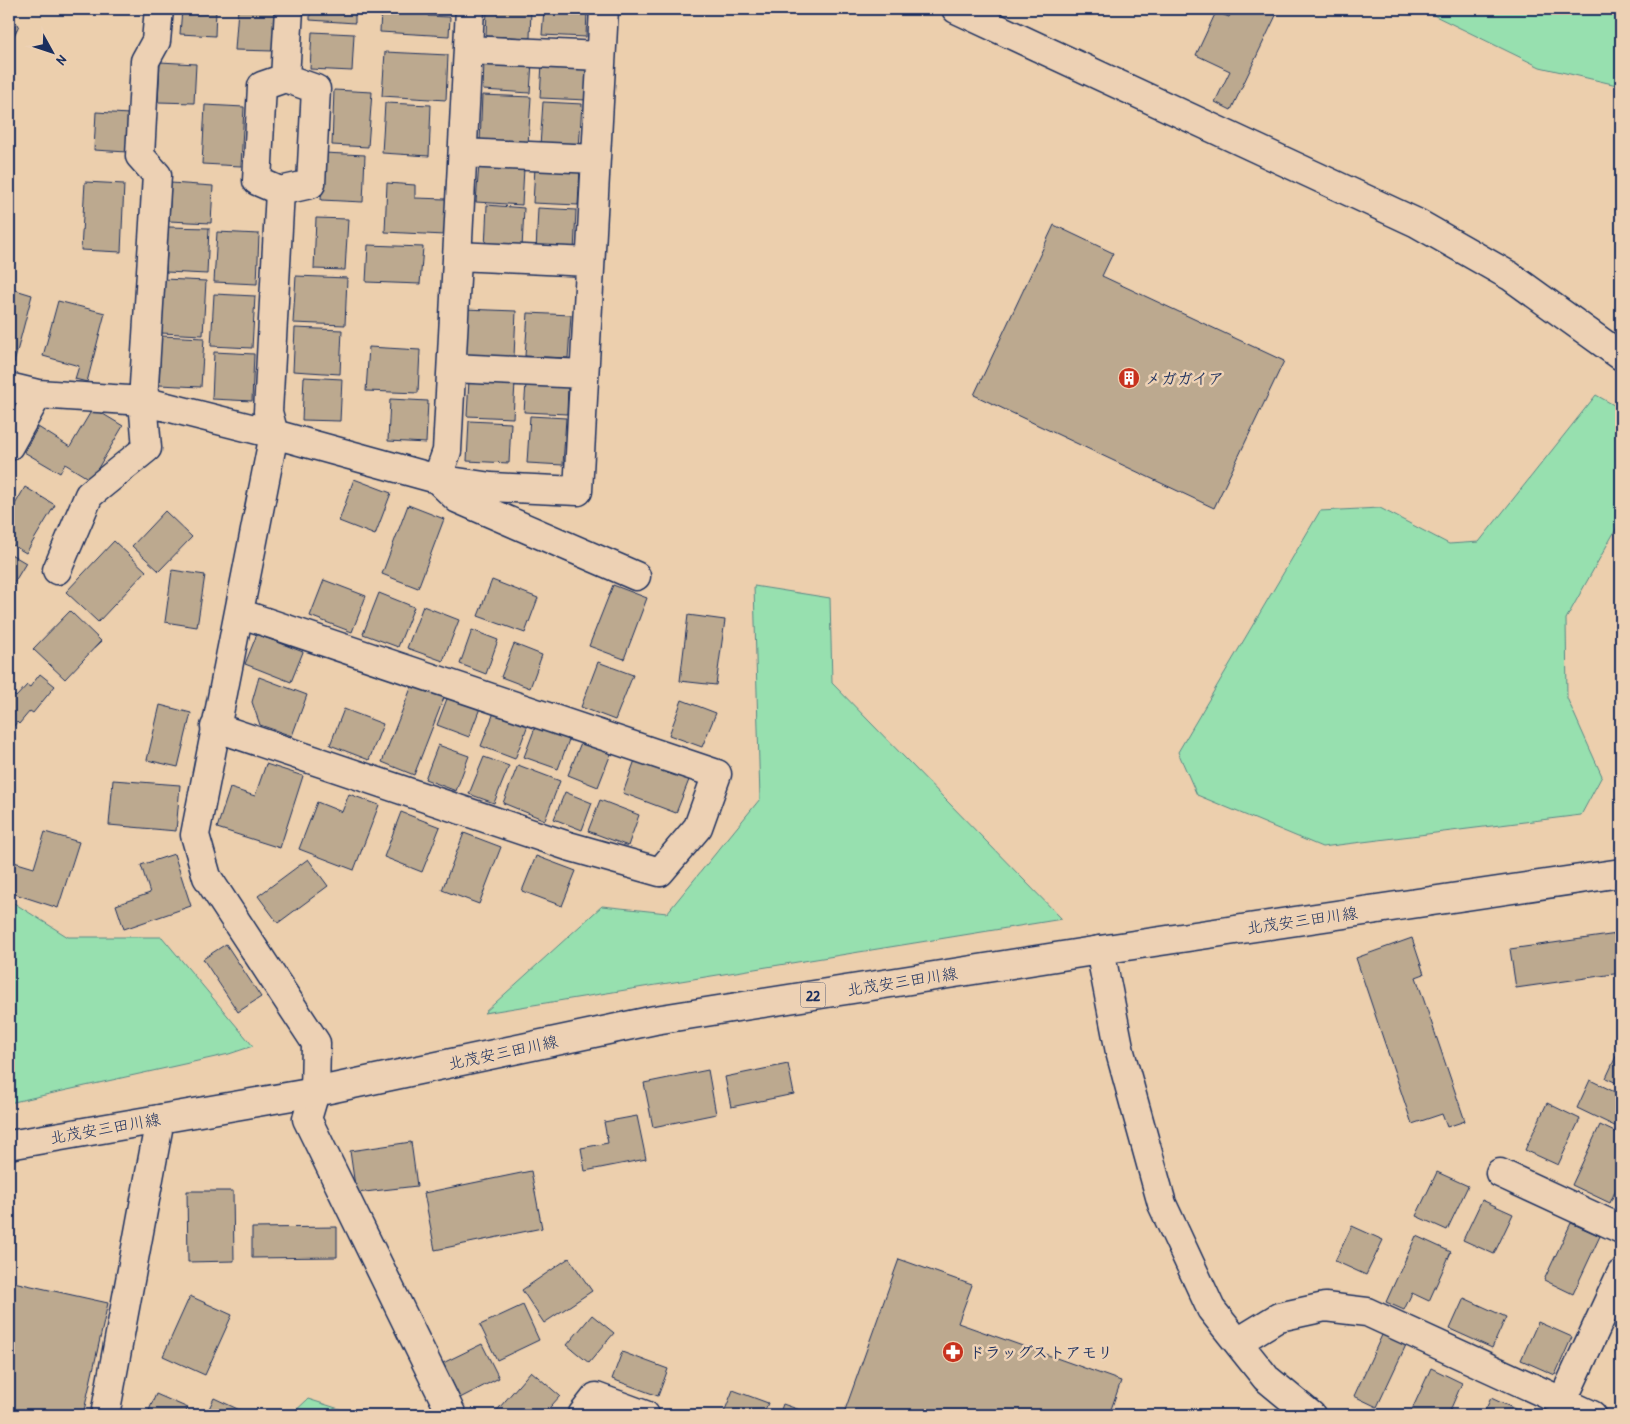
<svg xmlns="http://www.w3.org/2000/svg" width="1630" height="1424" viewBox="0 0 1630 1424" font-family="'Patrick Hand','Klee One',sans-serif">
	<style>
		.green { fill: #97e0af; stroke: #598886 }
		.building { fill: #bca98f; stroke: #1b2f5e }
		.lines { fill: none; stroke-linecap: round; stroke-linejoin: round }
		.minor-casing { stroke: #1b2f5e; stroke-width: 31 }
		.major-casing { stroke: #1b2f5e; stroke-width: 31 }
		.minor { stroke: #edd1b4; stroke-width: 28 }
		.major { stroke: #edd1b4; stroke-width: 28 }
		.labels { text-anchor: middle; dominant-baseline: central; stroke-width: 5; stroke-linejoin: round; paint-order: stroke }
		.shield { fill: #edd1b4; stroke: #5a6078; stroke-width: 1 }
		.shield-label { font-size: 15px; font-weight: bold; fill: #1b2f5e }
		.poi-label { font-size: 16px; font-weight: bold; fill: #1b2f5e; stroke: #edd1b4; text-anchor: start }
		.street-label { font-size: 16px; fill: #1b2f5e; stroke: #edd1b4 }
	</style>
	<rect width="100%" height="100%" fill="#eccfad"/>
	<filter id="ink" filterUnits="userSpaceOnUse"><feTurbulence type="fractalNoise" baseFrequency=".02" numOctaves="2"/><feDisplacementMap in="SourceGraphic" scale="10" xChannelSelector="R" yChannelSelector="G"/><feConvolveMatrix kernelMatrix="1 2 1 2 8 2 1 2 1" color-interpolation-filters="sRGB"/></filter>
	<g filter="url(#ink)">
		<!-- green -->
		<path class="green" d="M 1421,9 L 1599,9 L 1621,17 L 1621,86 L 1540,67 Z
			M 1596,395 L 1621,409 L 1621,520 L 1566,619 L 1567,698 L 1602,776 L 1581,815 L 1322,847 L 1197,795 L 1178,752 L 1320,511 L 1380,508 L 1449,544 L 1479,542 Z
			M 754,586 L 830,598 L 832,683 L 1062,919 L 484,1013 L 602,906 L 667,913 L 760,799 Z
			M 9,900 L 68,937 L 162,937 L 253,1046 L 229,1054 L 9,1103 Z
			M 308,1399 L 352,1413 L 352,1415 L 291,1415 Z"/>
		<!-- building -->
		<path class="building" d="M 182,9 L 216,9 L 215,36 L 180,34 Z
			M 238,9 L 275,9 L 273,51 L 235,50 Z
			M 310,9 L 355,9 L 355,23 L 310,20 Z
			M 381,9 L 429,9 L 428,16 L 450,17 L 449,36 L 380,32 Z
			M 487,9 L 531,9 L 530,38 L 486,36 Z
			M 544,9 L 587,9 L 586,37 L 542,35 Z
			M 1233,9 L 1279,9 L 1231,110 L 1215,102 L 1230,71 L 1196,55 L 1216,12 L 1229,17 Z
			M 9,20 L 19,25 L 9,47 Z
			M 312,32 L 354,34 L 352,71 L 310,69 Z
			M 385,52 L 448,55 L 446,100 L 382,96 Z
			M 484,60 L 532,62 L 530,93 L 483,90 Z
			M 160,62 L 196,64 L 194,103 L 158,102 Z
			M 542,63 L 589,65 L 587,100 L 540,98 Z
			M 334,90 L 372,92 L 368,147 L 332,145 Z
			M 482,95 L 531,97 L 528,145 L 480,143 Z
			M 543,102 L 582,104 L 579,148 L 540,146 Z
			M 385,103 L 431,105 L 429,156 L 382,153 Z
			M 205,105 L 244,107 L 241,166 L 202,164 Z
			M 96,112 L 129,114 L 127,152 L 94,150 Z
			M 324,153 L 365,155 L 363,202 L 321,200 Z
			M 479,165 L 524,168 L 522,205 L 476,202 Z
			M 535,167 L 580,169 L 578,205 L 533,203 Z
			M 85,182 L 124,184 L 121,252 L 81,250 Z
			M 171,183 L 213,186 L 211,223 L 169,221 Z
			M 387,183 L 415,185 L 415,198 L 446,199 L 444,235 L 385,232 Z
			M 487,205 L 524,208 L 522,249 L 485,248 Z
			M 538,208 L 576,210 L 574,252 L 536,251 Z
			M 316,218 L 348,219 L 345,270 L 314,269 Z
			M 1054,225 L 1113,253 L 1102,276 L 1284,361 L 1214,508 L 974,395 Z
			M 168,227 L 209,228 L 207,274 L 166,272 Z
			M 217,232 L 259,234 L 257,284 L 214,282 Z
			M 368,245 L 423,247 L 420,284 L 366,282 Z
			M 296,276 L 347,278 L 345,325 L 293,323 Z
			M 164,279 L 206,281 L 203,335 L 161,333 Z
			M 9,288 L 32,295 L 14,363 L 9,362 Z
			M 214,294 L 255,296 L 252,348 L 211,346 Z
			M 58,301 L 105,313 L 87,382 L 75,379 L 79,366 L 43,356 Z
			M 464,309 L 516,311 L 514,357 L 462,354 Z
			M 528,313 L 571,315 L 568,358 L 525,356 Z
			M 295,328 L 342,330 L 340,374 L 293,371 Z
			M 161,336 L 204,338 L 201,387 L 159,385 Z
			M 369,347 L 420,350 L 418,393 L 366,391 Z
			M 214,352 L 254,354 L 252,401 L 212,399 Z
			M 304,377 L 342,379 L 340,421 L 302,420 Z
			M 469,380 L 515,382 L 513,418 L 467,416 Z
			M 526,383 L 568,385 L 567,414 L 524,412 Z
			M 390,399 L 428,401 L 426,443 L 388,441 Z
			M 93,408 L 123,426 L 91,480 L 65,464 L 60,473 L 24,452 L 38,427 L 70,447 Z
			M 530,416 L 566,418 L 563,465 L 527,463 Z
			M 469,421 L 511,423 L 509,463 L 467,461 Z
			M 354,479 L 391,493 L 375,535 L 339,521 Z
			M 25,487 L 55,505 L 26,553 L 9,543 L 9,515 Z
			M 408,505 L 444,519 L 418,588 L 382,574 Z
			M 165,511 L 192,537 L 159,571 L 132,546 Z
			M 114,541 L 146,571 L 98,622 L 66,592 Z
			M 9,553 L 26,563 L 9,591 Z
			M 172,570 L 205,575 L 197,627 L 165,622 Z
			M 324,580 L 366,596 L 352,632 L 310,616 Z
			M 492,580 L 538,598 L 525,633 L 478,616 Z
			M 613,585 L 647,598 L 624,659 L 589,646 Z
			M 379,593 L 414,607 L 398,647 L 363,634 Z
			M 423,606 L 459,620 L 443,661 L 407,648 Z
			M 70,611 L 101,641 L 65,679 L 33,649 Z
			M 688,615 L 725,620 L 716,685 L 680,681 Z
			M 472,630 L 498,640 L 486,674 L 460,664 Z
			M 257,634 L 303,652 L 291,682 L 245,664 Z
			M 514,644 L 542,655 L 530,688 L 501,677 Z
			M 598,662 L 633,675 L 615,720 L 581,707 Z
			M 40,674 L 55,686 L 33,713 L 30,711 L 19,724 L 17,722 L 9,732 L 9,701 L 14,695 L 16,697 L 27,685 L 30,687 Z
			M 259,677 L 307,695 L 292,736 L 260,725 L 252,702 Z
			M 413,683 L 445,695 L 414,775 L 382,762 Z
			M 448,696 L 480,708 L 469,737 L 437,725 Z
			M 682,700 L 716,713 L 702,747 L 669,735 Z
			M 160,705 L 191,713 L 178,767 L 147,760 Z
			M 344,709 L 383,724 L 369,760 L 330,745 Z
			M 495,710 L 529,722 L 515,759 L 481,746 Z
			M 536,725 L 570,737 L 558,769 L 524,757 Z
			M 582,740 L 612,751 L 598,787 L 568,775 Z
			M 438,745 L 469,756 L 456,791 L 425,779 Z
			M 484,757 L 509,766 L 494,803 L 469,794 Z
			M 635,760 L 689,780 L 676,813 L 623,793 Z
			M 266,764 L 303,776 L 280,848 L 217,828 L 230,788 L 255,796 Z
			M 518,765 L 560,781 L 545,820 L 503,803 Z
			M 113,780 L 180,785 L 176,831 L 109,825 Z
			M 565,792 L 592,803 L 582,830 L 554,819 Z
			M 349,794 L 379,805 L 354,870 L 299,849 L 317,802 L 342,812 Z
			M 600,800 L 639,815 L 628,846 L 588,831 Z
			M 401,812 L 440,827 L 422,872 L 384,857 Z
			M 45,832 L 79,842 L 58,908 L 9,892 L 9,880 L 14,862 L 34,868 Z
			M 464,833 L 501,847 L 479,904 L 442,890 Z
			M 174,854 L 191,906 L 124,929 L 116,905 L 150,893 L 141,865 Z
			M 536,856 L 576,871 L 562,906 L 522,891 Z
			M 308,859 L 328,886 L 278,923 L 258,896 Z
			M 1617,934 L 1621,973 L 1516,988 L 1510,949 Z
			M 1412,938 L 1424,974 L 1416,977 L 1465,1121 L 1447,1127 L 1442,1114 L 1412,1124 L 1356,958 Z
			M 226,944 L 261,997 L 238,1012 L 203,959 Z
			M 1618,1052 L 1621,1053 L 1621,1085 L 1606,1078 Z
			M 788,1064 L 794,1094 L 731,1107 L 725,1077 Z
			M 708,1070 L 716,1114 L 653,1127 L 644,1083 Z
			M 1590,1080 L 1621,1095 L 1621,1129 L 1577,1108 Z
			M 1547,1103 L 1580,1119 L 1558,1165 L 1525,1150 Z
			M 637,1116 L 646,1159 L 585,1171 L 581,1148 L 608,1143 L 604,1122 Z
			M 1600,1125 L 1621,1135 L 1621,1178 L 1610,1203 L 1572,1185 Z
			M 411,1142 L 417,1186 L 356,1193 L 350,1151 Z
			M 531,1171 L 542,1228 L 435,1250 L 424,1193 Z
			M 1437,1172 L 1468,1186 L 1447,1230 L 1416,1216 Z
			M 187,1191 L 233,1191 L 234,1261 L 188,1262 Z
			M 1482,1200 L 1513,1214 L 1494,1254 L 1463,1240 Z
			M 1571,1223 L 1600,1236 L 1573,1294 L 1544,1280 Z
			M 1352,1226 L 1383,1240 L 1366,1275 L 1335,1261 Z
			M 337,1227 L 337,1257 L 252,1258 L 252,1228 Z
			M 1416,1236 L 1451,1252 L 1429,1301 L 1412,1293 L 1404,1310 L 1386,1302 Z
			M 569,1258 L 592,1291 L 544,1323 L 522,1290 Z
			M 899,1259 L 972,1285 L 958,1323 L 1121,1381 L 1109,1415 L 850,1415 L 844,1413 Z
			M 9,1281 L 108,1303 L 83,1415 L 9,1415 Z
			M 190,1296 L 232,1315 L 205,1375 L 163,1356 Z
			M 1464,1298 L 1506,1317 L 1492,1348 L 1450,1329 Z
			M 523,1305 L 539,1340 L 497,1360 L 480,1325 Z
			M 592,1315 L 614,1333 L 589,1363 L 567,1345 Z
			M 1538,1322 L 1572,1337 L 1555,1375 L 1521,1360 Z
			M 1382,1335 L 1406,1345 L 1377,1407 L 1354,1396 Z
			M 482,1344 L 499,1378 L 460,1398 L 443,1363 Z
			M 622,1352 L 668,1369 L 658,1396 L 612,1379 Z
			M 1431,1368 L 1462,1383 L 1448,1415 L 1413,1415 L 1410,1414 Z
			M 531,1371 L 560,1396 L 543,1415 L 493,1415 Z
			M 733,1390 L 768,1403 L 763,1415 L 723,1415 Z
			M 156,1394 L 188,1408 L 184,1415 L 147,1415 Z
			M 214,1398 L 244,1412 L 243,1415 L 206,1415 Z
			M 1491,1398 L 1528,1415 L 1483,1415 Z
			M 783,1404 L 814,1415 L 779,1415 Z"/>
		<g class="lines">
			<!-- minor casing -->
			<g class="minor-casing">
				<path id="minor" d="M 289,9 L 285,78 L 262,86 L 257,181 L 280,191 L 268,412 L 274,434 L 195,835 L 207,877 L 316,1043 L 315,1092 L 307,1119 L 452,1415
					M 956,9 L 1417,223 L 1510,276 L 1621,356
					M 468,50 L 601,56
					M 463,153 L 595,159
					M 280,191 L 311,184 L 316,89 L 285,78
					M 457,256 L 590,262
					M 452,368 L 584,374
					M 9,387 L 38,394 L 143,401 L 274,434 L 437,479 L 491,487 L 578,491 L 604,9
					M 9,446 L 38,394
					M 437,479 L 447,451 L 470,9
					M 438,480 L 458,499 L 636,576
					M 57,570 L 89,495 L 147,448 L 143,401 L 157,175 L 140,156 L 145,61 L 156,41 L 159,9
					M 215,727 L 568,846 L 660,872 L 698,827 L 717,774 L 239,613
					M 1100,950 L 1120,1052 L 1162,1204 L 1211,1309 L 1266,1378 L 1311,1415
					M 1500,1173 L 1621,1229
					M 1238,1342 L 1279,1317 L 1325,1307 L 1367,1312 L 1592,1415
					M 1562,1402 L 1621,1274
					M 105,1415 L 160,1119
					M 582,1415 L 596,1397 L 645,1415"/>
			</g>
			<!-- major casing -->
			<g class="major-casing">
				<path id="major" d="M 9,1145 L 315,1092 L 655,1020 L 1100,950 L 1621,873"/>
			</g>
			<!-- minor -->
			<use href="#minor" class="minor"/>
			<!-- major -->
			<use href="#major" class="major"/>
		</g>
	</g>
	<!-- icons -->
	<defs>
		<g id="building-disc" transform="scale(1.125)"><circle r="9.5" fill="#c8321e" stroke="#edd1b4"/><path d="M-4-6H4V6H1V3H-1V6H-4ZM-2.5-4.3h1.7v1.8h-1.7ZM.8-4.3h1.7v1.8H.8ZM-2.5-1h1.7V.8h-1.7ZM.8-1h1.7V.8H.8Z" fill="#fff"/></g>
		<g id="pharmacy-disc" transform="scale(1.125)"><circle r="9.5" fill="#c8321e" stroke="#edd1b4"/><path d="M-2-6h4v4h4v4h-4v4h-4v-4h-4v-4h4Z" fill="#fff"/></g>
	</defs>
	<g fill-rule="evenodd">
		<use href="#building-disc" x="1129" y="378"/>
		<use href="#pharmacy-disc" x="953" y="1352"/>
	</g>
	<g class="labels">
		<!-- shield labels -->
		<rect class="shield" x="800.5" y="982.5" width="25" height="25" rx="4"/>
		<g class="shield-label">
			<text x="813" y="995">22</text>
		</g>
		<!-- poi labels -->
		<g class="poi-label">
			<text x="1145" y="378">メガガイア</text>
			<text x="969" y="1352">ドラッグストアモリ</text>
		</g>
		<!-- street labels -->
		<g class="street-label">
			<text transform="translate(1302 920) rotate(-8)">北茂安三田川線</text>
			<text transform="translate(902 981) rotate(-9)">北茂安三田川線</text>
			<text transform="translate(503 1052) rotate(-12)">北茂安三田川線</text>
			<text transform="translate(105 1128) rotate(-10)">北茂安三田川線</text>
		</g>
	</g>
	<!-- margin -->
	<rect width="1630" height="1424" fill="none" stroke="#edd1b4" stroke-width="30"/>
	<rect x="15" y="15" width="1600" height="1394" fill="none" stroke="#1b2f5e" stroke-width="2" filter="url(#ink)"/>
	<!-- north arrow -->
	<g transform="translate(52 52) rotate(130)" stroke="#edd1b4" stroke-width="4" paint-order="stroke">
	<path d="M0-4L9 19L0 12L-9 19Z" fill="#1b2f5e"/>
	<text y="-8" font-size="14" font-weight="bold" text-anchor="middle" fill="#1b2f5e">N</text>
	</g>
</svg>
